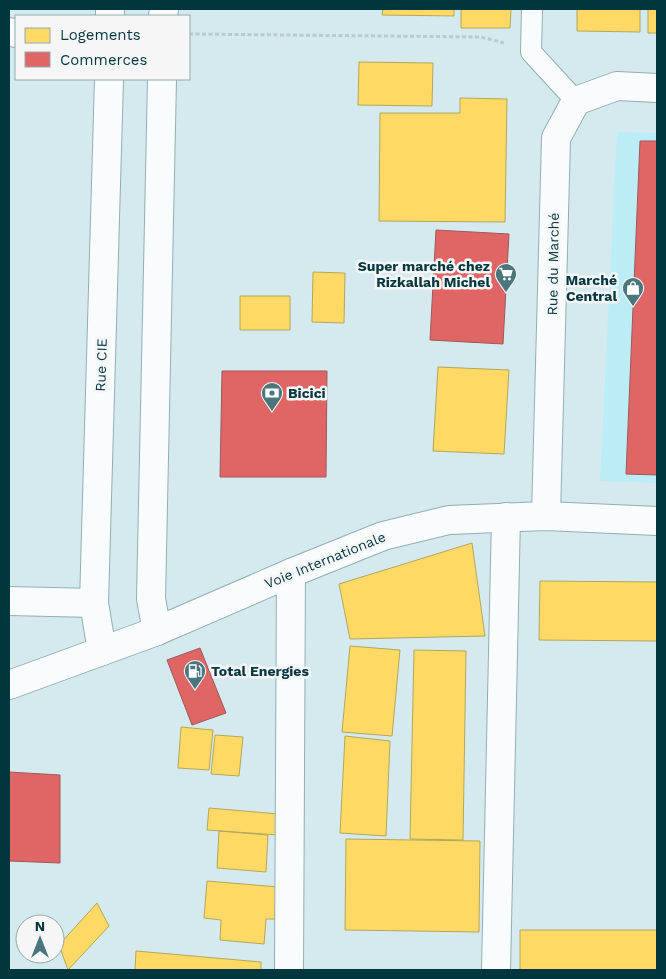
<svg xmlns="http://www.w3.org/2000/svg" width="666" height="979" viewBox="0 0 666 979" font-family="'Work Sans',sans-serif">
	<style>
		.built { fill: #bcedf7 }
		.homes { fill: #ffd966; stroke: #b2a85a }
		.shops { fill: #e06666; stroke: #9d585a }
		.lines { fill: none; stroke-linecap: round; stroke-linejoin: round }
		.lane-casing { stroke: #93aeb4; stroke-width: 22 }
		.street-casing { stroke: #93aeb4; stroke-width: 30 }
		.secondary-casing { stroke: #93aeb4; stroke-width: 30 }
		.primary-casing { stroke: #93aeb4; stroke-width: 30 }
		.path { stroke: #bac9cc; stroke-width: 3; stroke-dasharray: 4 2.5; stroke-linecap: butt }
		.lane { stroke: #f9fcfd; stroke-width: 20 }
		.street { stroke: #f9fcfd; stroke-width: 28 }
		.secondary { stroke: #f9fcfd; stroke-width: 28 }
		.primary { stroke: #f9fcfd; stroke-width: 28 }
		.labels { text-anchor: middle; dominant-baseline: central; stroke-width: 5; stroke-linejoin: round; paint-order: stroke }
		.street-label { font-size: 14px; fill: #00373f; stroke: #f6f6f6 }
		.poi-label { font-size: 14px; font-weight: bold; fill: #00373f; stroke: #f6f6f6; text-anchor: end }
	</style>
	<rect width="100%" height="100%" fill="#d4eaef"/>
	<!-- built -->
	<path class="built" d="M 617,132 L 657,133 L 657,483 L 600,481 Z"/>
	<!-- homes -->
	<path class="homes" d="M 383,9 L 454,9 L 454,16 L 382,15 Z
		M 461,9 L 511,9 L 510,28 L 461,28 Z
		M 577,9 L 640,9 L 640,32 L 577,31 Z
		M 648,9 L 657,9 L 657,33 L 648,33 Z
		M 359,62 L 433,63 L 432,106 L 358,105 Z
		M 460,98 L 507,99 L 505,222 L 379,221 L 380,113 L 460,113 Z
		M 313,272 L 345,273 L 344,323 L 312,322 Z
		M 240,296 L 290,296 L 290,330 L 240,330 Z
		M 438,367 L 509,370 L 504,454 L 433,451 Z
		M 472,543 L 485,636 L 350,639 L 339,584 Z
		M 540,581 L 657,582 L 657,641 L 539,640 Z
		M 350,646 L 400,650 L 392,736 L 342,732 Z
		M 414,650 L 466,651 L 463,840 L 410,839 Z
		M 181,727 L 213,730 L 209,770 L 178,768 Z
		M 215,735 L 243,737 L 239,776 L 211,774 Z
		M 345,736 L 390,741 L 386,836 L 340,833 Z
		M 209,808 L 279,814 L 278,835 L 207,830 Z
		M 219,831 L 268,835 L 266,872 L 217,868 Z
		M 346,839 L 480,841 L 479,932 L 345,930 Z
		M 207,881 L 279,887 L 276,919 L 266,919 L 264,944 L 220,940 L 221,920 L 204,918 Z
		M 97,903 L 109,926 L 68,970 L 59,945 Z
		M 520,930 L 657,930 L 657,970 L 520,970 Z
		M 136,951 L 261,962 L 261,970 L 135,970 Z"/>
	<!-- shops -->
	<path class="shops" d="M 640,141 L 657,141 L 657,475 L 626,474 Z
		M 436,230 L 509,234 L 503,344 L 430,340 Z
		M 222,371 L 327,371 L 326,477 L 220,477 Z
		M 200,648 L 226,713 L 192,725 L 167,660 Z
		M 9,772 L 60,775 L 60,863 L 9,861 Z"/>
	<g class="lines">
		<!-- lane casing -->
		<g class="lane-casing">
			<path id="lane" d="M 532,9 L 531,52 L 576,101"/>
		</g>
		<!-- street casing -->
		<g class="street-casing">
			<path id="street" d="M 9,32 L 16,33
				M 546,516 L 556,138 L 576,101 L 617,86 L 657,88
				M 9,601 L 94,603
				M 496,970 L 506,517"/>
		</g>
		<!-- secondary casing -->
		<g class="secondary-casing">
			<path id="secondary" d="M 110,16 L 110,9
				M 163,16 L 164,9
				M 157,631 L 151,599 L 162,79
				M 102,651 L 94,603 L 109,79
				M 289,970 L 291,573"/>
		</g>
		<!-- primary casing -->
		<g class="primary-casing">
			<path id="primary" d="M 9,685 L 157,631 L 291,573 L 383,536 L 449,520 L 546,516 L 657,521"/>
		</g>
		<!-- path -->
		<path class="path" d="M 189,34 L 481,37 L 504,43"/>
		<!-- lane -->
		<use href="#lane" class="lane"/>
		<!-- street -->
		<use href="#street" class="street"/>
		<!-- secondary -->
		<use href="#secondary" class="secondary"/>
		<!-- primary -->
		<use href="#primary" class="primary"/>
	</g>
	<!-- icons -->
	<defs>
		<g id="supermarket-pin" transform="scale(1.125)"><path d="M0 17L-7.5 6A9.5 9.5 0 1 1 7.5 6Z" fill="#4a767d" stroke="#f6f6f6"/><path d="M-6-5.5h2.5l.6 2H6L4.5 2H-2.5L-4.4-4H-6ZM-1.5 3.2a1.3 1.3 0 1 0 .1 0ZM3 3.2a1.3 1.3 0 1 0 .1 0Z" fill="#fff"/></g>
		<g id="shop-pin" transform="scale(1.125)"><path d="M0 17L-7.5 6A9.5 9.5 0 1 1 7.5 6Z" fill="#4a767d" stroke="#f6f6f6"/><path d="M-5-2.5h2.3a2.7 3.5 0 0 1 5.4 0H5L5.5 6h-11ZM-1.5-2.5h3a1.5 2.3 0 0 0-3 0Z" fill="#fff"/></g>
		<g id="bank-pin" transform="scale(1.125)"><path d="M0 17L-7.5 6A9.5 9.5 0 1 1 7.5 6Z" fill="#4a767d" stroke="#f6f6f6"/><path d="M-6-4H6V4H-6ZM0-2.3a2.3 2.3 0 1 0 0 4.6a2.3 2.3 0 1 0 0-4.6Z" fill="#fff"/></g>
		<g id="fuel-pin" transform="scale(1.125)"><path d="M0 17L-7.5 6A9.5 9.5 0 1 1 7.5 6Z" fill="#4a767d" stroke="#f6f6f6"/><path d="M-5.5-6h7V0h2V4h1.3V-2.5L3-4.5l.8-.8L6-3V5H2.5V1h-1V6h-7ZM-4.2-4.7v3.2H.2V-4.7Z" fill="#fff"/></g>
	</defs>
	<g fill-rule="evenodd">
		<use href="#supermarket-pin" x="506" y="274"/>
		<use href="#shop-pin" x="633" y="288"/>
		<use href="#bank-pin" x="272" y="393"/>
		<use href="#fuel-pin" x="195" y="671"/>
	</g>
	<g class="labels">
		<!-- street labels -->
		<g class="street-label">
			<text transform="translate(553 264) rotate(-89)">Rue du Marché</text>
			<text transform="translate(101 365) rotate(-88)">Rue CIE</text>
			<text transform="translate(325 560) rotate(-22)">Voie Internationale</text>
		</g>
		<!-- poi labels -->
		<g class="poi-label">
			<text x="490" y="266">Super marché chez<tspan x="490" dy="16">Rizkallah Michel</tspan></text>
			<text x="617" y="280">Marché<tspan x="617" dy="16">Central</tspan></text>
			<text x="288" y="393" text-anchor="start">Bicici</text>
			<text x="211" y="671" text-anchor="start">Total Energies</text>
		</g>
	</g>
	<!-- border -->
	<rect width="666" height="979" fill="none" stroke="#00373f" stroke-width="20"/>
	<!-- legend -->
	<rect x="15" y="15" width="175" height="65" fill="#f6f6f6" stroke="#94aaad"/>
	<rect x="25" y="28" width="25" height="15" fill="#ffd966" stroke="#94aaad"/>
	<text x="60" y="40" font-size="15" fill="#00373f">Logements</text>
	<rect x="25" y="52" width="25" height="15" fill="#e06666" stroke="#94aaad"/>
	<text x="60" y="65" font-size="15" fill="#00373f">Commerces</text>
	<!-- north arrow -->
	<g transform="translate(40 939)"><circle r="24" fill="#f6f6f6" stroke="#94aaad"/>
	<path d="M0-4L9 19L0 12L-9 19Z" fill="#4a767d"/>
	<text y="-8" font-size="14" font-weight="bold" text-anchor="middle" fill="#00373f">N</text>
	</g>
</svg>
